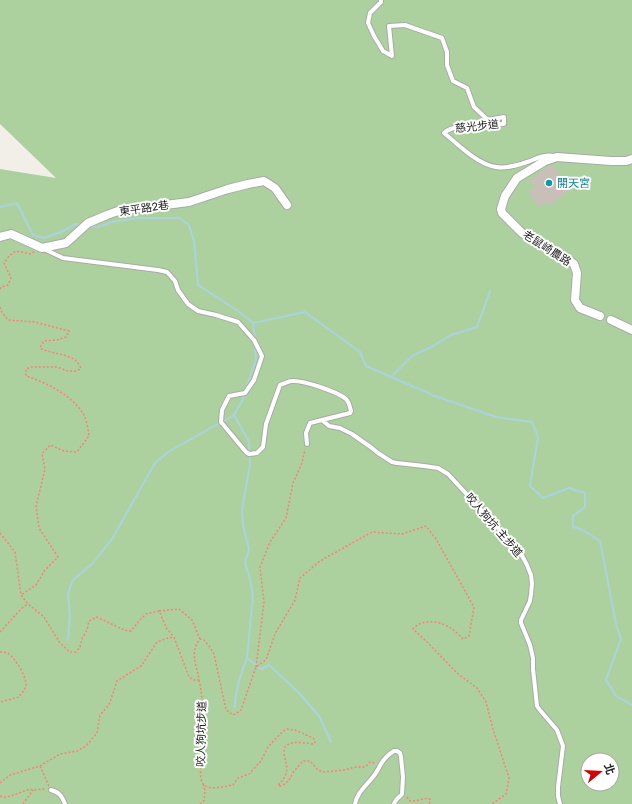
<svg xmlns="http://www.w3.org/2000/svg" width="632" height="804" viewBox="0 0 632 804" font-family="Jost,'Noto Sans TC',sans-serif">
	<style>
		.forest { fill: #add19e; fill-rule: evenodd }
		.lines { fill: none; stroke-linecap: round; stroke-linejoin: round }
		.stream { stroke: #aad3df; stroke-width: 2 }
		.building { fill: #c7bfb8 }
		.service-casing { stroke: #a9a9a9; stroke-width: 6 }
		.minor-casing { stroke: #a9a9a9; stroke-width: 10 }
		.path { stroke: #fa8072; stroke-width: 1.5; stroke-dasharray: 2 2; stroke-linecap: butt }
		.service { stroke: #fff; stroke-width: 4 }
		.minor { stroke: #fff; stroke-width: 8 }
		.culture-dot { fill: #0f9aa8; stroke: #fff; stroke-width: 1.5 }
		.labels { text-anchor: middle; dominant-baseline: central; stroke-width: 4; stroke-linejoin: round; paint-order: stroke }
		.street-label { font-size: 11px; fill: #222; stroke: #fff }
		.culture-label { font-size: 11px; fill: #0d838f; stroke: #fff; text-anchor: start }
	</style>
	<rect width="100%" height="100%" fill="#f2efe9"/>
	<!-- forest -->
	<path class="forest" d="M 0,0 L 632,0 L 632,804 L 0,804 L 0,169 L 56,178 L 0,124 ZM 588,760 L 612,760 L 612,784 L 588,784 Z"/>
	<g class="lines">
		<!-- stream -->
		<path class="stream" d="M 0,207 L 17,203 L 33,235 L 44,238 L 61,232 L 76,224 L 82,225
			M 90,226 L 98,227 L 112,222 L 138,218 L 179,218 L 189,225 L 194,241 L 198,285 L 238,311 L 253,323 L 305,312 L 360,352 L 366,366 L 435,396 L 496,417 L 532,422 L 538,437 L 530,486 L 543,498 L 569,488 L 585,493 L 585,507 L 573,516 L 573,527 L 583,530 L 600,541 L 616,624 L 621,639 L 606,680 L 616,696 L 632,705
			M 253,323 L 255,339
			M 391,377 L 412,356 L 433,346 L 451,335 L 477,327 L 490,291
			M 246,389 L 256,360 L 255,345
			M 245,393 L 242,401 L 234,415 L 249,442 L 250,464 L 242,510 L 243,525 L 249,549 L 245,563 L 250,579 L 253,596 L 247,658 L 261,669 L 269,665 L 299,693 L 319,716 L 331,742
			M 68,640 L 70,617 L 68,593 L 73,580 L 92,564 L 112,539 L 155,463 L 168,452 L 234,415
			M 235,707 C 235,690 241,674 247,658"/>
	</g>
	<!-- building -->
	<path class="building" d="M 552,164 L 570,190 L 548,206 L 547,201 L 539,207 L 528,192 L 535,187 L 530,180 Z"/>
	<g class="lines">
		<!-- service casing -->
		<g class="service-casing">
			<path id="service" d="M 381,0 L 381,2 L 370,13 L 368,23 L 374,36 L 383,51 L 392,56 L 389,26 L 405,25 L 442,38 L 447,52 L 447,65 L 453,81 L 467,88 L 474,107 L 488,120 L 504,117 L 504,124 C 490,124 454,123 444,133 C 459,145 477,164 496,167 C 506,169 518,165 527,162 C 536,159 544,154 554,156
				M 44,249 L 63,258 L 158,270 L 167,272 L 175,281 L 178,290 L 188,304 L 198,311 L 216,315 L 238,322 L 254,340 L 262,356 L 254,380 L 245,393 L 229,396 L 222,410 L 221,422 L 246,452 L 249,454 L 257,453 L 263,447 L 266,424 L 280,385 C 284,384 288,381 292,381 C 303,380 338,392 346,399 C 349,402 350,407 351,411 L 350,413 L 310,423 L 306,433 L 307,444
				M 322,420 L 329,426 L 340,428 L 352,434 L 372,448 L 378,453 L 392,462 L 397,463 L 424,466 L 438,468 L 448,474 L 520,552 L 527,565 L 531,575 L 532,584 L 531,594 L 530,601 L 521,620 L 521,623 L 530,645 L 533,658 L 533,669 L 537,706 L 539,709 L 557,730 L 563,746 L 558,787 L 558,796 L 560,804
				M 51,790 C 59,792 62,796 65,804
				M 355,804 C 357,793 365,787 372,778 C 376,774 378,769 381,764 C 384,759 389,754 394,751 L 397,751 L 400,753 L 401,757 L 403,777 L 402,794 L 396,800 L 394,804"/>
		</g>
		<!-- minor casing -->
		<g class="minor-casing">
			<path id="minor" d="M 0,237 L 11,234 L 42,248 L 66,243 L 88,223 L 107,215 L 118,211 L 189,202 L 228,189 L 248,184 L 264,181 L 275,188 L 287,205
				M 600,316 L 580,308 L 575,300 L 577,273 L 574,264 L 567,259 L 522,233 L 502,213 L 501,209 L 505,196 L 517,178 L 545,161 L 557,157 L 611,161 L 626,161 L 632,159
				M 611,320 L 632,330"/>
		</g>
		<!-- path -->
		<path class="path" d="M 0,289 L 1,287 L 8,285 L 11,278 L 4,263 L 9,256 L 16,251 L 30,254 L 34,252
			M 0,307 L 2,312 L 8,320 L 35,322 L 69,331 L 66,337 L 57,340 L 44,341 L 40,348 C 51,354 65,353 75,360 C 78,362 79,365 81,368 L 77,371 L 68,371 L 57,367 L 31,367 L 26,369 L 26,376 C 47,383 72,395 84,415 C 87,421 88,430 89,436 L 77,452 L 64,451 L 50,445 L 42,454 L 45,469 L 36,506 L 39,528 L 58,557 L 45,570 L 36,585 L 21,595
			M 0,533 L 15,552 L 21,595 L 28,604 L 44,617 L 60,643 L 70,652 L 76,652 L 80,647 L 82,639 L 87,630 L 89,621 L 97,617 L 124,630 L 131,631 L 138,622 L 146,614 L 159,611 L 167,629 L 174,637
			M 159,611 L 179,609 L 192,620 L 200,639
			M 0,632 L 22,608 L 28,604
			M 0,652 C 3,652 7,652 9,654 C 16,660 27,677 26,686 C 25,690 21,694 19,697 L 0,702
			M 256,667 L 264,602 L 260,567 L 270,542 L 286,518 L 293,483 L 302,463 L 305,449
			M 199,680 C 202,694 204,712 202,726 C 202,729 201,732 200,735 C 199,742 202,749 202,757 C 202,765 198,776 203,784 C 209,791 226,786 233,785 L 238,778 L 249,774 L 261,761 L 268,747 L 282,732 L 287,729 L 295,730 L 313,738 L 314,739 L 315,742 L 314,744 C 304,743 282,738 284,754 C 285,761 288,766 286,773 C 285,779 281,781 278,786 L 280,786 C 288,784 290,778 294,771 C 297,768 300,764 303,761 L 310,761 L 318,770 L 323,772 L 344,770 L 356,767 L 365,767 L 370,762 L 376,763
			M 40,766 L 49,786
			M 0,783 L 10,775 L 40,766 L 60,754 L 77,751 L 86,746 L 97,733 L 100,715 L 109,705 L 117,681 L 141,666 L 157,642 L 168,638 L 174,637 L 189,677 L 193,680 L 199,680 C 197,665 189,653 200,639 L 204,640 L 209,646 L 214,654 L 226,710 L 233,715 L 237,713 L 241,710 L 256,667 L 266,660 L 275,634 L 295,600 L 300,578 L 320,561 L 372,532 L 402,534 L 426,526 L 436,539 L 474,607 L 469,636 L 463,639 C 459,635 455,631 451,628 C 440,621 422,618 413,629 L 426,641 L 458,674 L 477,688 L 486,702 L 492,726 L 509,778 L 506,794 L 492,804
			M 0,796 L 4,797 L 11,796 L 30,789 L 33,790 L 45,789
			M 407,797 L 410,801 C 417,802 423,797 430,799 L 430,802 L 429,804
			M 23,804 L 33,790
			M 200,804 L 204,801 L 205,791 L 203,783"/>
		<!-- service -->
		<use href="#service" class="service"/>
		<!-- minor -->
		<use href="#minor" class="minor"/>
	</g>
	<!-- markers -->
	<circle class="culture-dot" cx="549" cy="183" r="4"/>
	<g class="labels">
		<!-- street labels -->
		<g class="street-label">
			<text transform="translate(477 126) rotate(-6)">慈光步道</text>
			<text transform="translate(144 208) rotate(-8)">東平路2巷</text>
			<text transform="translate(547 248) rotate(33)">老鼠崎農路</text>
			<text transform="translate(494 525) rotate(49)">咬人狗坑 主步道</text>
			<text transform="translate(201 734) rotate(-89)">咬人狗坑步道</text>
		</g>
		<!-- culture labels -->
		<g class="culture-label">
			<text x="557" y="183">開天宮</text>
		</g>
	</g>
	<!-- north arrow -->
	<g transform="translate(600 772) rotate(72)"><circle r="19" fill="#ffffff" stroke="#a7a7a7"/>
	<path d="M0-3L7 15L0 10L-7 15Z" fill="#d40000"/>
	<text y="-6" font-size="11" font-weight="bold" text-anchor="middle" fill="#222222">北</text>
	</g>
</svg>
